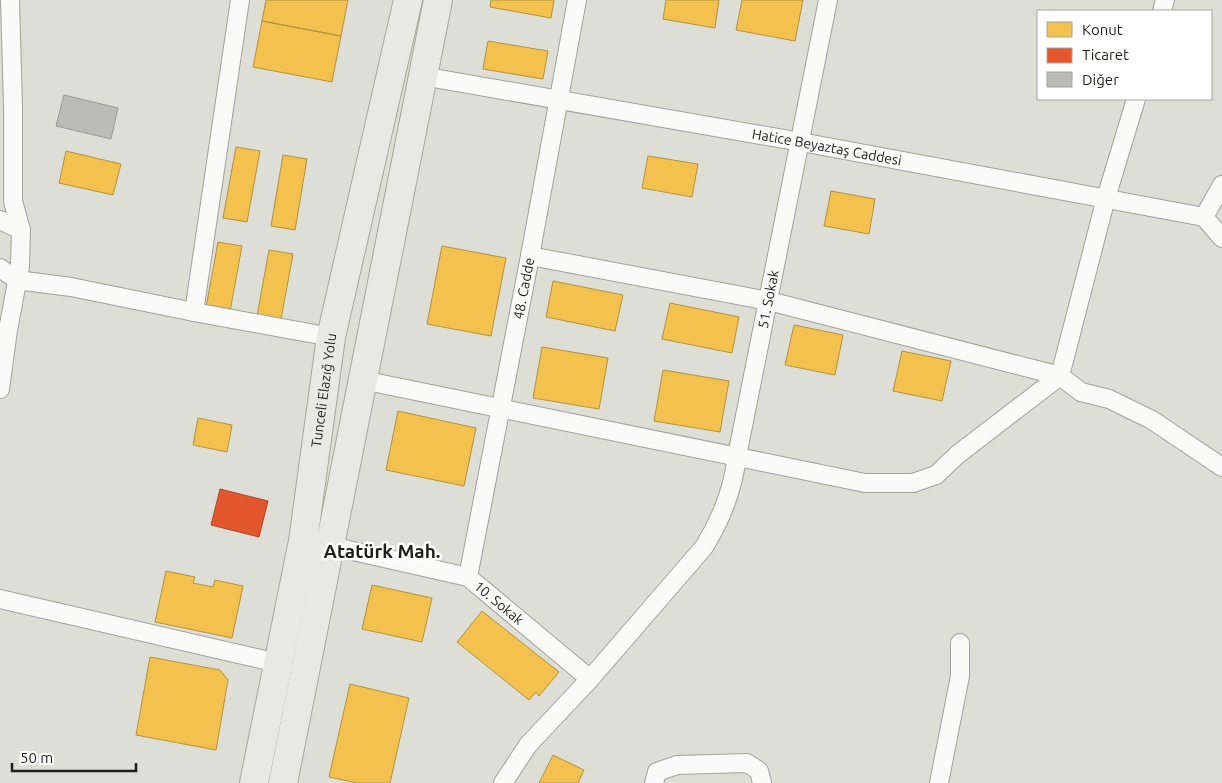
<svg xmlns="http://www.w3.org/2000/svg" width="1222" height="783" viewBox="0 0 1222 783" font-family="Ubuntu,sans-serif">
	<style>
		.homes { fill: #f2c14e; stroke: #b3913e }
		.shops { fill: #e4572e; stroke: #a94628 }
		.building { fill: #babcb5; stroke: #999b94 }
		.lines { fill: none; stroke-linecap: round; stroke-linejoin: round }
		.minor-casing { stroke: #a0a29c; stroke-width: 20 }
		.primary-casing { stroke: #a4a899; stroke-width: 30 }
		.minor { stroke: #fafaf9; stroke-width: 18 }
		.primary { stroke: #e7e9e2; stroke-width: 28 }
		.labels { text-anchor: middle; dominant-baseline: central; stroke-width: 5; stroke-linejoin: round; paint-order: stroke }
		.street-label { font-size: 14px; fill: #1f201a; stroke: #fff }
		.district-label { font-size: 19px; font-weight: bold; fill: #1f201a; stroke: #fff }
	</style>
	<rect width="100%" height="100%" fill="#dddfd6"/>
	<!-- homes -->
	<path class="homes" d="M 266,0 L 348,0 L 341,36 L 262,21 Z
		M 491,0 L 554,0 L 551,18 L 490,7 Z
		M 666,0 L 719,0 L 715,28 L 663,19 Z
		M 742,0 L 803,0 L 795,41 L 736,30 Z
		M 262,21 L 341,36 L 332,82 L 253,67 Z
		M 488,41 L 548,51 L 543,79 L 483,69 Z
		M 236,147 L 260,151 L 247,222 L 223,218 Z
		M 66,151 L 121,164 L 113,195 L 59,183 Z
		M 283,155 L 307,159 L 295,230 L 271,226 Z
		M 648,156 L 698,164 L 692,197 L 642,188 Z
		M 831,191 L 875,199 L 869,234 L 824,226 Z
		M 218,242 L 242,246 L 229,317 L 205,313 Z
		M 442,246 L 506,258 L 491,336 L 427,324 Z
		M 269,250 L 293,254 L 280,325 L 256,321 Z
		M 553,281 L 623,295 L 615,331 L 546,317 Z
		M 670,303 L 739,317 L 732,353 L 662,339 Z
		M 794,325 L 843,335 L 835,375 L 785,365 Z
		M 542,347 L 608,358 L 599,409 L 533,398 Z
		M 902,351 L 951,361 L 942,401 L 893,391 Z
		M 663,370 L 729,381 L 720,432 L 654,421 Z
		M 398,411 L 476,428 L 464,486 L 386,470 Z
		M 198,418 L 232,425 L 227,452 L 193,445 Z
		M 166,571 L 195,577 L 193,583 L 213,587 L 215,580 L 243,586 L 232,638 L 155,622 Z
		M 372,585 L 432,598 L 422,642 L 362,629 Z
		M 482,611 L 559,672 L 539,696 L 536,692 L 529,700 L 457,642 Z
		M 150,657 L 220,670 L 228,680 L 216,750 L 136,735 Z
		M 350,684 L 409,698 L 390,783 L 357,783 L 329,777 Z
		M 553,755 L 584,770 L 578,783 L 539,783 Z"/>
	<!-- shops -->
	<path class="shops" d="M 220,489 L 268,501 L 259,537 L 211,525 Z"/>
	<!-- building -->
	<path class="building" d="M 64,95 L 118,108 L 111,139 L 56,126 Z"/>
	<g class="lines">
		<!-- minor casing -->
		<g class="minor-casing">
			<g id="minor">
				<path d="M 1162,11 L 1165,0"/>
				<path id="s1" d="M 422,76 L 801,142 L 1204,217 L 1222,238"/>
				<path d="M 1204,217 L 1222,185"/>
				<path d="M 0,220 L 21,230"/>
				<path d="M 530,256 L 769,301 L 1060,376 L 1081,392 L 1109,399 L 1152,420 L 1222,467"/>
				<path d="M 0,268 L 17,280 L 71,287 L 194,312 L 331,337"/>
				<path d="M 194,312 L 240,0"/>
				<path d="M 362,380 L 865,483 L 913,483 L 936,475 L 957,455 L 1060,376 L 1106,198 L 1136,99"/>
				<path d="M 0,389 L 8,330 L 20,266 L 21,230 L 13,201 L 13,106 L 10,0"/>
				<path id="s2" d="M 322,544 L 468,577 L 590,679"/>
				<path id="s3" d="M 468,577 L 530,256 L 577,0"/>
				<path d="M 0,599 L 278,663"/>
				<path id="s4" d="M 503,783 L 528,745 L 590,679 L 704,547 C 722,518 733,490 737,456 L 828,0"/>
				<path d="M 654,783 L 657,772 L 677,765 L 747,763 L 759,771 L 762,783"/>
				<path d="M 939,783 L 960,676 L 960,643"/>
			</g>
		</g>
		<!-- primary casing -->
		<g class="primary-casing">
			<g id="primary">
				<path id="s5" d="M 254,783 L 303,541 L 331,337 L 408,0"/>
				<path d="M 283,783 L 438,0"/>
			</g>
		</g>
		<!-- minor -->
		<use href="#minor" class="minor"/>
		<!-- primary -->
		<use href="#primary" class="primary"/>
	</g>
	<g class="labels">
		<!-- street labels -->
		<g class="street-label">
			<text stroke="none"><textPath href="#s1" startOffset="411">Hatice Beyaztaş Caddesi</textPath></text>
			<text stroke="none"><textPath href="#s3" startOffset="294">48. Cadde</textPath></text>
			<text stroke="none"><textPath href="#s4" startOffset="568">51. Sokak</textPath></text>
			<text stroke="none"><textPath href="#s5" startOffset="399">Tunceli Elazığ Yolu</textPath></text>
			<text stroke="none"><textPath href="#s2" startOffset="190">10. Sokak</textPath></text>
		</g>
		<!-- district labels -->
		<g class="district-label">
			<text x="382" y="551">Atatürk Mah.</text>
		</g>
	</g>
	<!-- legend -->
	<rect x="1037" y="10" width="175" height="90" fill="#ffffff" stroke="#a5a6a3"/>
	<rect x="1047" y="22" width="25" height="15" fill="#f2c14e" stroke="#a5a6a3"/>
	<text x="1082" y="35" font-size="15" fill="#1f201a">Konut</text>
	<rect x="1047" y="48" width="25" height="15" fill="#e4572e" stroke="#a5a6a3"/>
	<text x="1082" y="60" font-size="15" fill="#1f201a">Ticaret</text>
	<rect x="1047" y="72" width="25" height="15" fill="#babcb5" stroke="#a5a6a3"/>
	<text x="1082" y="85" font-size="15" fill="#1f201a">Diğer</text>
	<!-- scale -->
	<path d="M12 763v8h124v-8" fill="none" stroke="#1f201a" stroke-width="2.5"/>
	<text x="20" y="763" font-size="15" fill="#1f201a" stroke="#ffffff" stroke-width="4" paint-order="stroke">50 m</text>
</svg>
